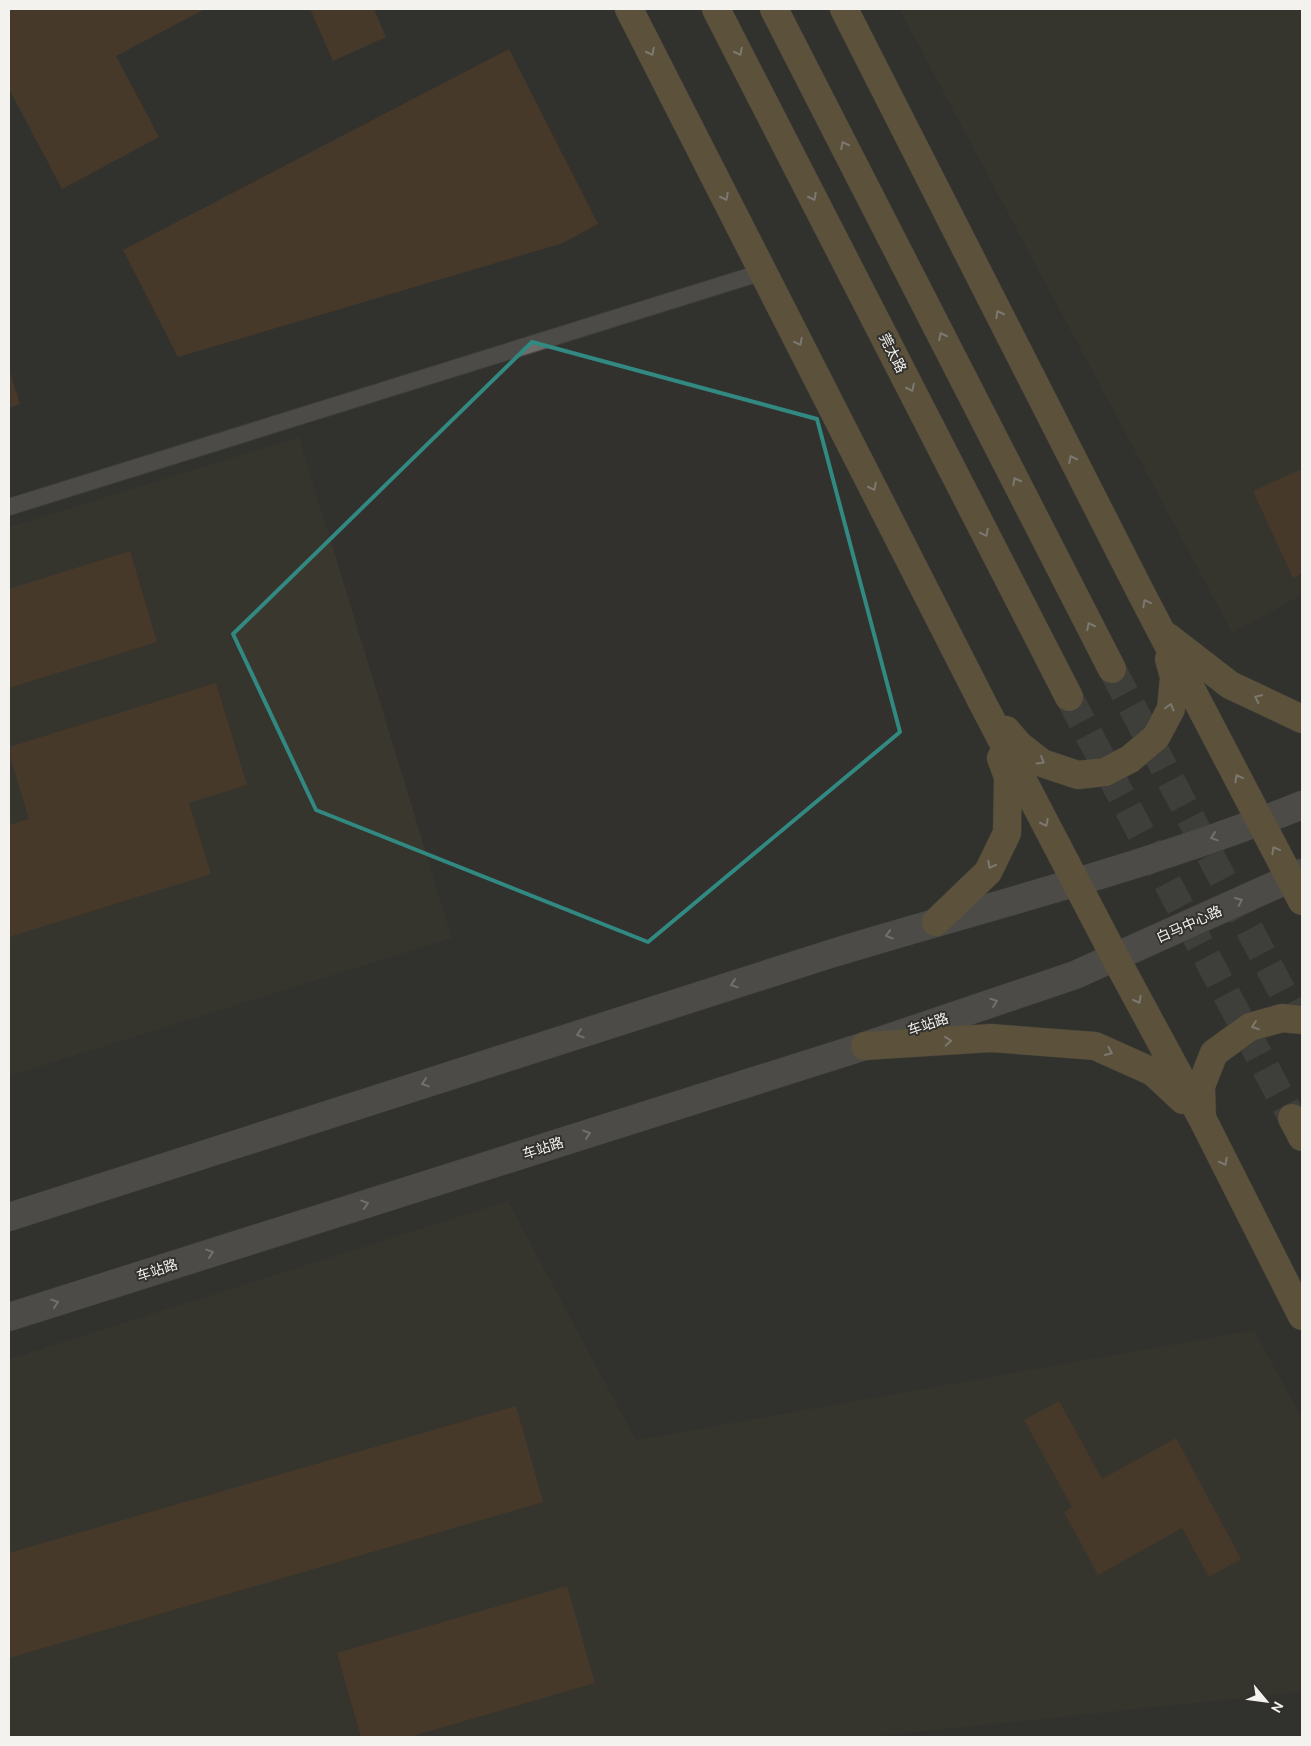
<svg xmlns="http://www.w3.org/2000/svg" width="1311" height="1746" viewBox="0 0 1311 1746" font-family="Ubuntu,'Noto Sans SC',sans-serif">
	<style>
		.built { fill: #3a382e }
		.building { fill: #624325 }
		.lines { fill: none; stroke-linecap: round; stroke-linejoin: round }
		.primary-tunnel { stroke: #4f4e4a; stroke-width: 28; stroke-dasharray: 28 14; stroke-linecap: butt }
		.lane-casing { stroke: #4e4d4a; stroke-width: 18 }
		.secondary-casing { stroke: #4e4d4a; stroke-width: 29 }
		.primary-casing { stroke: #4e4d4a; stroke-width: 29 }
		.lane { stroke: #6d6c68; stroke-width: 16 }
		.secondary { stroke: #6d6c68; stroke-width: 28 }
		.primary { stroke: #907a4c; stroke-width: 28 }
		.oneway { stroke: #d5cebe }
		.oneway2 { stroke: #bdbcb9 }
		.marked { fill: none; stroke: #318981; stroke-width: 4; stroke-linejoin: round }
		.labels { text-anchor: middle; dominant-baseline: central; stroke-width: 4; stroke-linejoin: round; paint-order: stroke }
		.street-label { font-size: 14px; fill: #f3f2ef; stroke: #32312d }
	</style>
	<rect width="100%" height="100%" fill="#32312d"/>
	<!-- built -->
	<path class="built" d="M 899,9 L 1302,9 L 1302,595 L 1232,633 Z
		M 299,437 L 452,938 L 9,1076 L 9,527 Z
		M 508,1201 L 636,1440 L 1254,1330 L 1302,1418 L 1302,1692 L 870,1737 L 9,1737 L 9,1359 Z"/>
	<!-- building -->
	<path class="building" d="M 9,9 L 205,9 L 116,56 L 159,137 L 62,189 L 9,89 Z
		M 310,9 L 374,9 L 386,37 L 333,61 Z
		M 509,49 L 598,224 L 563,243 L 178,357 L 123,250 Z
		M 9,369 L 20,404 L 9,408 Z
		M 1302,469 L 1302,573 L 1293,578 L 1253,491 Z
		M 130,551 L 157,642 L 9,688 L 9,589 Z
		M 216,683 L 247,785 L 189,803 L 211,874 L 9,937 L 9,825 L 29,819 L 9,753 L 9,747 Z
		M 1059,1401 L 1102,1479 L 1176,1438 L 1241,1559 L 1209,1577 L 1182,1528 L 1098,1575 L 1064,1512 L 1072,1507 L 1024,1420 Z
		M 516,1406 L 543,1502 L 9,1658 L 9,1553 Z
		M 567,1586 L 595,1683 L 409,1737 L 361,1737 L 337,1653 Z"/>
	<g class="lines">
		<!-- primary-tunnel -->
		<path class="primary-tunnel" d="M 1112,669 L 1302,1029
			M 1069,697 L 1292,1118"/>
		<!-- lane casing -->
		<g class="lane-casing">
			<path id="lane" d="M 9,507 L 763,272"/>
		</g>
		<!-- secondary casing -->
		<g class="secondary-casing">
			<path id="secondary" d="M 9,1217 L 830,954 C 988,906 1149,867 1302,805
				M 9,1317 L 865,1046 L 1075,975 L 1302,873"/>
		</g>
		<!-- primary casing -->
		<g class="primary-casing">
			<path id="primary" d="M 629,9 L 982,702 L 1115,957 L 1202,1118 L 1302,1316
				M 716,9 L 1069,697
				M 774,9 L 1112,669
				M 844,9 L 1141,593 L 1302,901
				M 1168,637 L 1230,685 L 1302,719
				M 1006,730 L 1019,745 L 1042,763 L 1078,775 L 1105,772 L 1130,759 L 1156,737 L 1171,709 L 1174,677 L 1169,659
				M 936,922 L 988,872 L 1007,833 L 1008,777 L 1001,758
				M 865,1046 L 991,1038 L 1095,1046 L 1153,1072 L 1183,1100
				M 1202,1117 L 1201,1086 L 1214,1053 L 1250,1027 L 1282,1018 L 1302,1020
				M 1292,1118 L 1302,1137"/>
		</g>
		<!-- lane -->
		<use href="#lane" class="lane"/>
		<!-- secondary -->
		<use href="#secondary" class="secondary"/>
		<!-- primary -->
		<use href="#primary" class="primary"/>
	</g>
	<!-- one-way arrows -->
	<defs><path id="oneway-chevron" d="M-2-3.5L2.5 0L-2 3.5" fill="none" stroke-width="1.6" stroke-linecap="round" stroke-linejoin="round" transform="scale(1.25)"/></defs>
	<g class="oneway">
		<use href="#oneway-chevron" transform="translate(651 52) rotate(63)"/>
		<use href="#oneway-chevron" transform="translate(739 52) rotate(63)"/>
		<use href="#oneway-chevron" transform="translate(844 145) rotate(-117)"/>
		<use href="#oneway-chevron" transform="translate(725 197) rotate(63)"/>
		<use href="#oneway-chevron" transform="translate(813 197) rotate(63)"/>
		<use href="#oneway-chevron" transform="translate(999 314) rotate(-117)"/>
		<use href="#oneway-chevron" transform="translate(942 336) rotate(-117)"/>
		<use href="#oneway-chevron" transform="translate(799 342) rotate(63)"/>
		<use href="#oneway-chevron" transform="translate(911 388) rotate(63)"/>
		<use href="#oneway-chevron" transform="translate(1072 459) rotate(-117)"/>
		<use href="#oneway-chevron" transform="translate(1016 481) rotate(-117)"/>
		<use href="#oneway-chevron" transform="translate(873 487) rotate(63)"/>
		<use href="#oneway-chevron" transform="translate(985 533) rotate(63)"/>
		<use href="#oneway-chevron" transform="translate(1146 603) rotate(-118)"/>
		<use href="#oneway-chevron" transform="translate(1090 626) rotate(-117)"/>
		<use href="#oneway-chevron" transform="translate(1258 698) rotate(-154)"/>
		<use href="#oneway-chevron" transform="translate(1170 707) rotate(-75)"/>
		<use href="#oneway-chevron" transform="translate(1041 761) rotate(31)"/>
		<use href="#oneway-chevron" transform="translate(1238 778) rotate(-118)"/>
		<use href="#oneway-chevron" transform="translate(1045 823) rotate(63)"/>
		<use href="#oneway-chevron" transform="translate(1275 850) rotate(-118)"/>
		<use href="#oneway-chevron" transform="translate(991 865) rotate(117)"/>
		<use href="#oneway-chevron" transform="translate(1138 1000) rotate(62)"/>
		<use href="#oneway-chevron" transform="translate(1255 1026) rotate(160)"/>
		<use href="#oneway-chevron" transform="translate(948 1041) rotate(-4)"/>
		<use href="#oneway-chevron" transform="translate(1109 1052) rotate(24)"/>
		<use href="#oneway-chevron" transform="translate(1224 1162) rotate(63)"/>
	</g>
	<g class="oneway2">
		<use href="#oneway-chevron" transform="translate(1214 837) rotate(162)"/>
		<use href="#oneway-chevron" transform="translate(1239 901) rotate(-24)"/>
		<use href="#oneway-chevron" transform="translate(889 935) rotate(163)"/>
		<use href="#oneway-chevron" transform="translate(734 984) rotate(162)"/>
		<use href="#oneway-chevron" transform="translate(994 1002) rotate(-19)"/>
		<use href="#oneway-chevron" transform="translate(580 1034) rotate(162)"/>
		<use href="#oneway-chevron" transform="translate(425 1083) rotate(162)"/>
		<use href="#oneway-chevron" transform="translate(587 1134) rotate(-18)"/>
		<use href="#oneway-chevron" transform="translate(365 1204) rotate(-18)"/>
		<use href="#oneway-chevron" transform="translate(210 1253) rotate(-18)"/>
		<use href="#oneway-chevron" transform="translate(55 1303) rotate(-18)"/>
	</g>
	<!-- marked area -->
	<path d="M0 0H1311V1746H0ZM 532,342 L 817,419 L 900,732 L 648,942 L 316,810 L 233,634 Z" fill="#32312d" fill-opacity=".55" fill-rule="evenodd"/>
	<path class="marked" d="M 532,342 L 817,419 L 900,732 L 648,942 L 316,810 L 233,634 Z"/>
	<g class="labels">
		<!-- street labels -->
		<g class="street-label">
			<text transform="translate(893 353) rotate(63)">莞太路</text>
			<text transform="translate(1189 924) rotate(-24)">白马中心路</text>
			<text transform="translate(928 1024) rotate(-19)">车站路</text>
			<text transform="translate(543 1148) rotate(-18)">车站路</text>
			<text transform="translate(157 1270) rotate(-18)">车站路</text>
		</g>
	</g>
	<!-- border -->
	<rect width="1311" height="1746" fill="none" stroke="#f3f2ef" stroke-width="20"/>
	<!-- north arrow -->
	<g transform="translate(1266 1701) rotate(119)" stroke="#32312d" stroke-width="4" paint-order="stroke">
	<path d="M0-4L9 19L0 12L-9 19Z" fill="#f3f2ef"/>
	<text y="-8" font-size="14" font-weight="bold" text-anchor="middle" fill="#f3f2ef">N</text>
	</g>
</svg>
